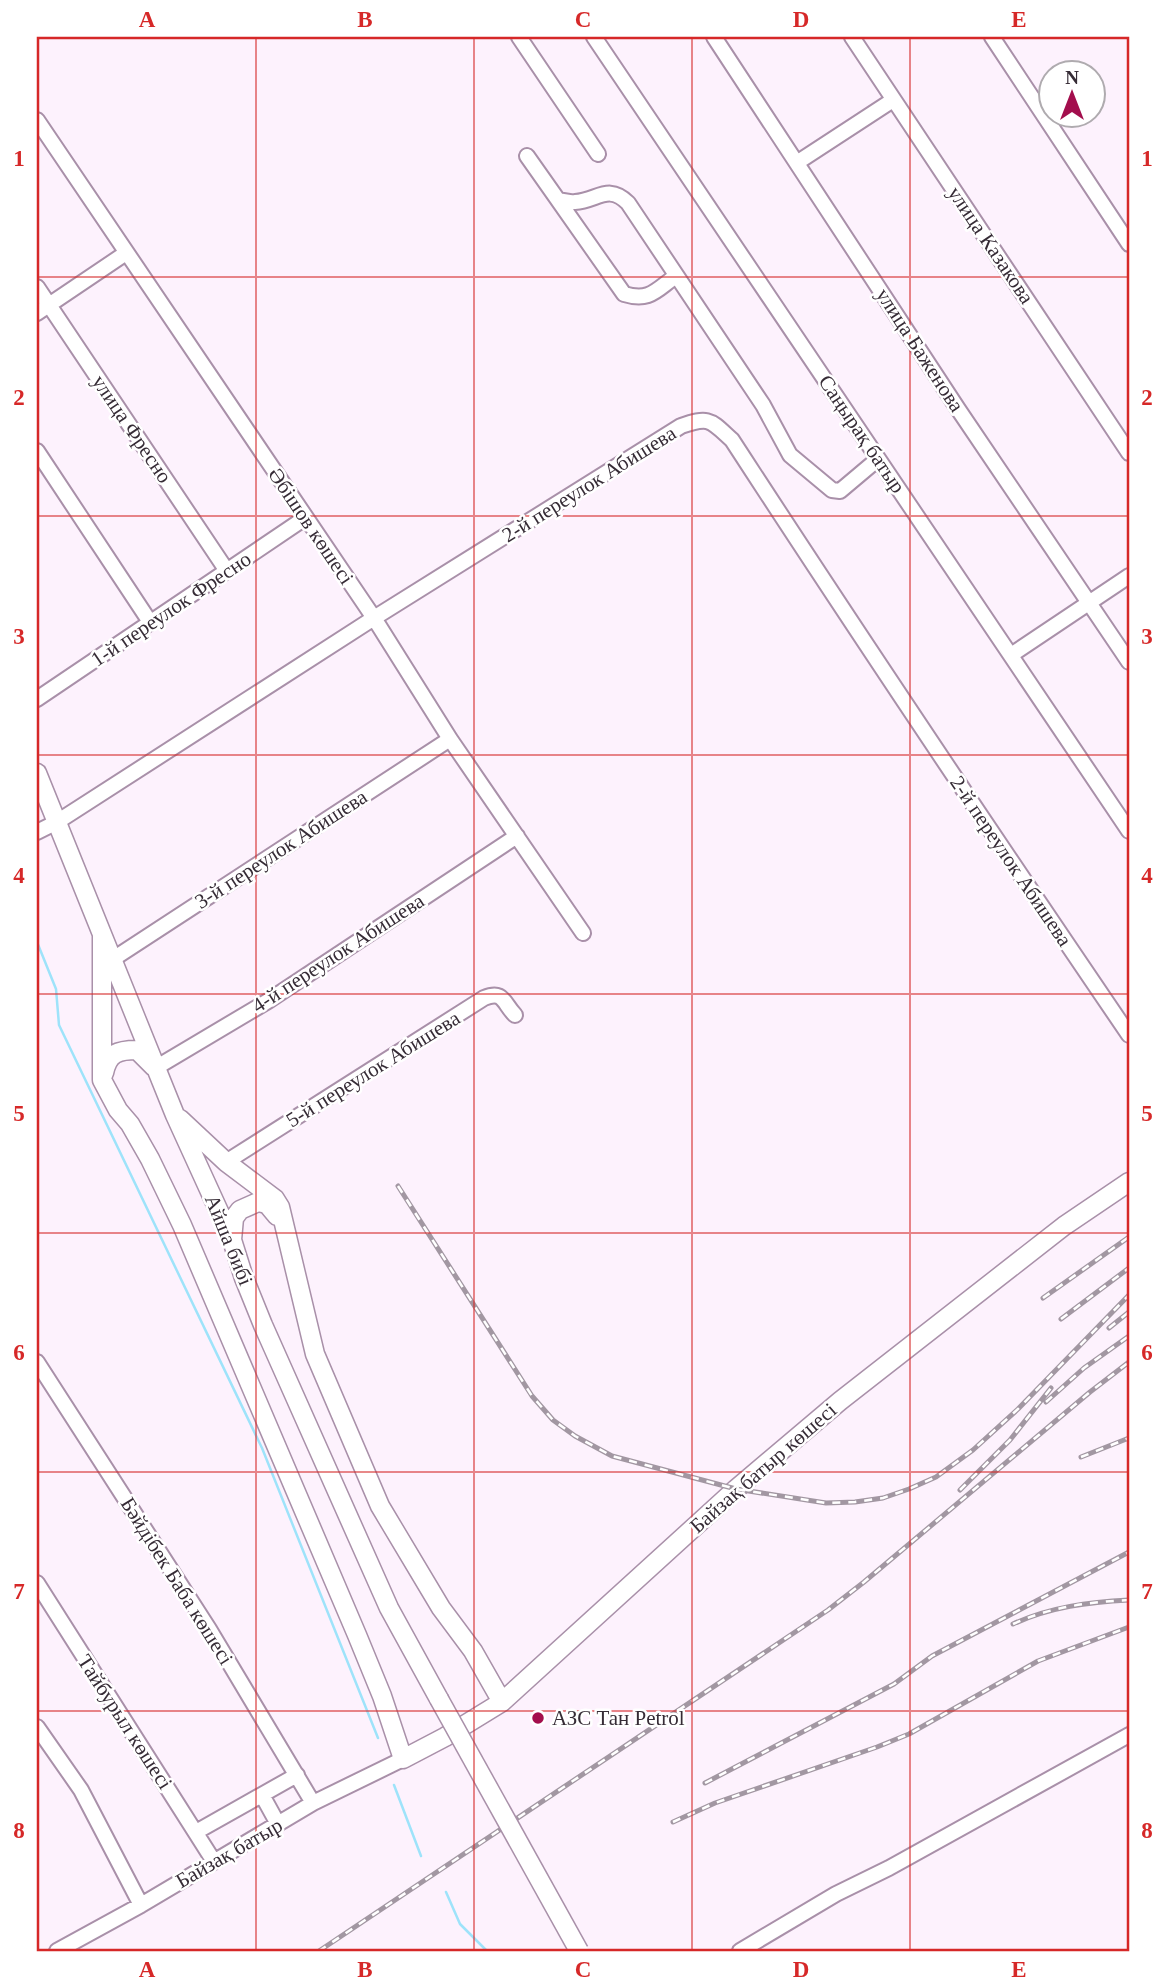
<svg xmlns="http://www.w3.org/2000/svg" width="1166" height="1988" viewBox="0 0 1166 1988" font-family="Georgia,serif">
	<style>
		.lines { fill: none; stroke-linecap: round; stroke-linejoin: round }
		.stream { stroke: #9ee3fa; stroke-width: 2.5 }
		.minor-casing { stroke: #a990a9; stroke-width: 18 }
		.major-casing { stroke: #a990a9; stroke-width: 21 }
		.minor { stroke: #fff; stroke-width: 14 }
		.major { stroke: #fff; stroke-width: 18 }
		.rail-casing { stroke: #a297a2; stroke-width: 5 }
		.rail { stroke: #fff; stroke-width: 2.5; stroke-dasharray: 8; stroke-linecap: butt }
		.major-bridge-casing { stroke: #a990a9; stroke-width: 21; stroke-linecap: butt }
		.major-bridge { stroke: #fff; stroke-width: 18 }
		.grid { fill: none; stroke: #d62828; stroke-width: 2; stroke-opacity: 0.55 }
		.poi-dot { fill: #a30e4d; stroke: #fff; stroke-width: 2.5 }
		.labels { text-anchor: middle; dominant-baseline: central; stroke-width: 5; stroke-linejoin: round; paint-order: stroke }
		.street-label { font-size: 21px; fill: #362c36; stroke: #fff }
		.poi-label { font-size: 21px; fill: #362c36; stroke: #fff; text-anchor: start }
		.neatline { fill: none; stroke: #d62828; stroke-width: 2.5 }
		.grid-label { font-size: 23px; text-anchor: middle; font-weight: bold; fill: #d62828 }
	</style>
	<rect width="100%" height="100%" fill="#fdf2fd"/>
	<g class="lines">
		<!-- stream -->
		<path class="stream" d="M 37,942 L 56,989 L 59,1025 L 262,1448 L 378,1738
			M 394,1785 L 421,1856
			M 446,1892 L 460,1924 L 487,1951"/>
		<!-- minor casing -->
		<g class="minor-casing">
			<path id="minor" d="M 519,37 L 598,154
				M 594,37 L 1129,831
				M 714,37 L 958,409 L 1129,662
				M 852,37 L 1129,453
				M 992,37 L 1129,244
				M 37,120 L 374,618 L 450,739 L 583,933
				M 527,156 L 558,200 C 564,201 570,203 575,202 C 597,201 608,183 628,203 L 763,405 L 790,455 L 832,490 L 840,491 L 878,459
				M 798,162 L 893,100
				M 558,200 L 624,294 C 650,302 656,290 676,276
				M 37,287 L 227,571
				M 37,313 L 126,253
				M 37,451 L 150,622
				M 1011,655 L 1129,576
				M 37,699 L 305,518
				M 37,832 L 57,822 L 374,618 L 681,426 C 710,416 710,420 732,440 C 862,640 995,838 1129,1035
				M 113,959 L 450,739
				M 157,1067 L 268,1001 L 517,836
				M 226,1162 L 484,998 C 504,990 503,1003 515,1015
				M 37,1362 L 209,1629 L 313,1803
				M 37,1583 L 213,1860
				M 37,1727 L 81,1790 L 141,1905
				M 262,1795 L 278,1824
				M 196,1832 L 297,1775
				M 57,1951 L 141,1905 L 313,1803 L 403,1759
				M 740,1951 L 836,1894 L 889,1868 L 1129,1735"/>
		</g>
		<!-- major casing -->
		<g class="major-casing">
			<path id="major" d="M 37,773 L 175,1115 L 232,1240 L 244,1278 L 263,1325 L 389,1608 L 439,1699
				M 102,935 L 102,1080 L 118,1110 L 130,1124 L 150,1159 L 182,1225 L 357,1635 L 382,1696 L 403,1759 L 445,1737 L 502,1702 L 736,1489 L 840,1401 L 1064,1226 L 1129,1182
				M 104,1073 C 108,1053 118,1050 137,1050 L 154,1067
				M 180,1119 L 226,1162 L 275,1199 L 280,1207 L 315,1354 L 380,1506 L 441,1608 L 473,1651 L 502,1702
				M 232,1240 L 234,1218 L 240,1210 L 258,1202 L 267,1204 L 277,1216"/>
		</g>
		<!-- minor -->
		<use href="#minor" class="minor"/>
		<!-- major -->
		<use href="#major" class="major"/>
		<!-- rail casing -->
		<g class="rail-casing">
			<path id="rail" d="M 398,1186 L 532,1396 L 553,1420 L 575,1436 L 612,1456 L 736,1489 L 826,1503 L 855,1502 L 883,1498 L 909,1489 L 936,1477 L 973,1450 L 1018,1409 L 1129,1295
				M 1043,1298 L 1129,1237
				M 1061,1319 L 1129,1268
				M 1109,1328 L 1129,1312
				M 1046,1402 L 1084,1368 L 1129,1336
				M 1081,1457 L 1129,1438
				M 960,1490 L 1010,1440 L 1051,1388
				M 1013,1624 C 1050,1607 1089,1602 1129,1600
				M 705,1783 L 894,1684 L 932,1656 L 1129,1552
				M 673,1822 L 715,1803 L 877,1747 L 909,1734 L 1038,1661 L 1129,1627
				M 319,1951 L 828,1610 L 864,1582 L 1090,1392 L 1129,1362"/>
		</g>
		<!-- rail -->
		<use href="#rail" class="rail"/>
		<!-- major-bridge casing -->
		<g class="major-bridge-casing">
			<path id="major-bridge" d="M 439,1699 L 579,1951"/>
		</g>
		<!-- major-bridge -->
		<use href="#major-bridge" class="major-bridge"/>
	</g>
	<!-- grid -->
	<path class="grid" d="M 256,37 L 256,1951M 474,37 L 474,1951M 692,37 L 692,1951M 910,37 L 910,1951M 37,277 L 1129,277M 37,516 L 1129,516M 37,755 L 1129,755M 37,994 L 1129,994M 37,1233 L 1129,1233M 37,1472 L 1129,1472M 37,1711 L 1129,1711"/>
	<!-- markers -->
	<circle class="poi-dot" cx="538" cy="1718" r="7"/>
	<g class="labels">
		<!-- street labels -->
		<g class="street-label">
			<text transform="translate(991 245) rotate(56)">улица Казакова</text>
			<text transform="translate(920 350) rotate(57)">улица Баженова</text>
			<text transform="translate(132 429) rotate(56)">улица Фресно</text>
			<text transform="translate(862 434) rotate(56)">Саңырақ батыр</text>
			<text transform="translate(589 484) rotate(-32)">2-й переулок Абишева</text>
			<text transform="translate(311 526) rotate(56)">Әбішов көшесі</text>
			<text transform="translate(171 609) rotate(-34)">1-й переулок Фресно</text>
			<text transform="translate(281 849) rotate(-33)">3-й переулок Абишева</text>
			<text transform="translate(1011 861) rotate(56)">2-й переулок Абишева</text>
			<text transform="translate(338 953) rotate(-33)">4-й переулок Абишева</text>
			<text transform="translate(373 1069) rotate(-32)">5-й переулок Абишева</text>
			<text transform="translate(229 1240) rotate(68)">Айша бибі</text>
			<text transform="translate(763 1468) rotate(-41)">Байзақ батыр көшесі</text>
			<text transform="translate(177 1581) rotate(58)">Бәйдібек Баба көшесі</text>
			<text transform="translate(125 1722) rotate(57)">Тайбурыл көшесі</text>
			<text transform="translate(229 1853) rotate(-30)">Байзақ батыр</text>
		</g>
		<!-- poi labels -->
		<g class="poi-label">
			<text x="552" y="1718">АЗС Тан Petrol</text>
		</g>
	</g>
	<!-- border -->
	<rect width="1166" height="1988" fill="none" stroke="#ffffff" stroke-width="77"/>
	<!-- north arrow -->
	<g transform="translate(1072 94)"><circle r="33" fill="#ffffff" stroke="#afabaf" stroke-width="2"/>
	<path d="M0-5L12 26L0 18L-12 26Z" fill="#a30e4d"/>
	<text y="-10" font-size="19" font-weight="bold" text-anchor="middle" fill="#362c36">N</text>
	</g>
	<rect x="38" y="38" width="1090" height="1912" class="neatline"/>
	<g class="grid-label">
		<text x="147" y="27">A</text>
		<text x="365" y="27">B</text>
		<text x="583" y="27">C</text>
		<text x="801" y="27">D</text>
		<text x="1019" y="27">E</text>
		<text x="19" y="166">1</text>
		<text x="1147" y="166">1</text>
		<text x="19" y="405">2</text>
		<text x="1147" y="405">2</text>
		<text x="19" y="644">3</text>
		<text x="1147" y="644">3</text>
		<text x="19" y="883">4</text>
		<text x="1147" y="883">4</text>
		<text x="19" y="1121">5</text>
		<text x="1147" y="1121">5</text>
		<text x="19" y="1360">6</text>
		<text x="1147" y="1360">6</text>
		<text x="19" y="1599">7</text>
		<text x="1147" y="1599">7</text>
		<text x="19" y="1838">8</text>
		<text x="1147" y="1838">8</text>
		<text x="147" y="1977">A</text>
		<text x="365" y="1977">B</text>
		<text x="583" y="1977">C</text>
		<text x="801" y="1977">D</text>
		<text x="1019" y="1977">E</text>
	</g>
</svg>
